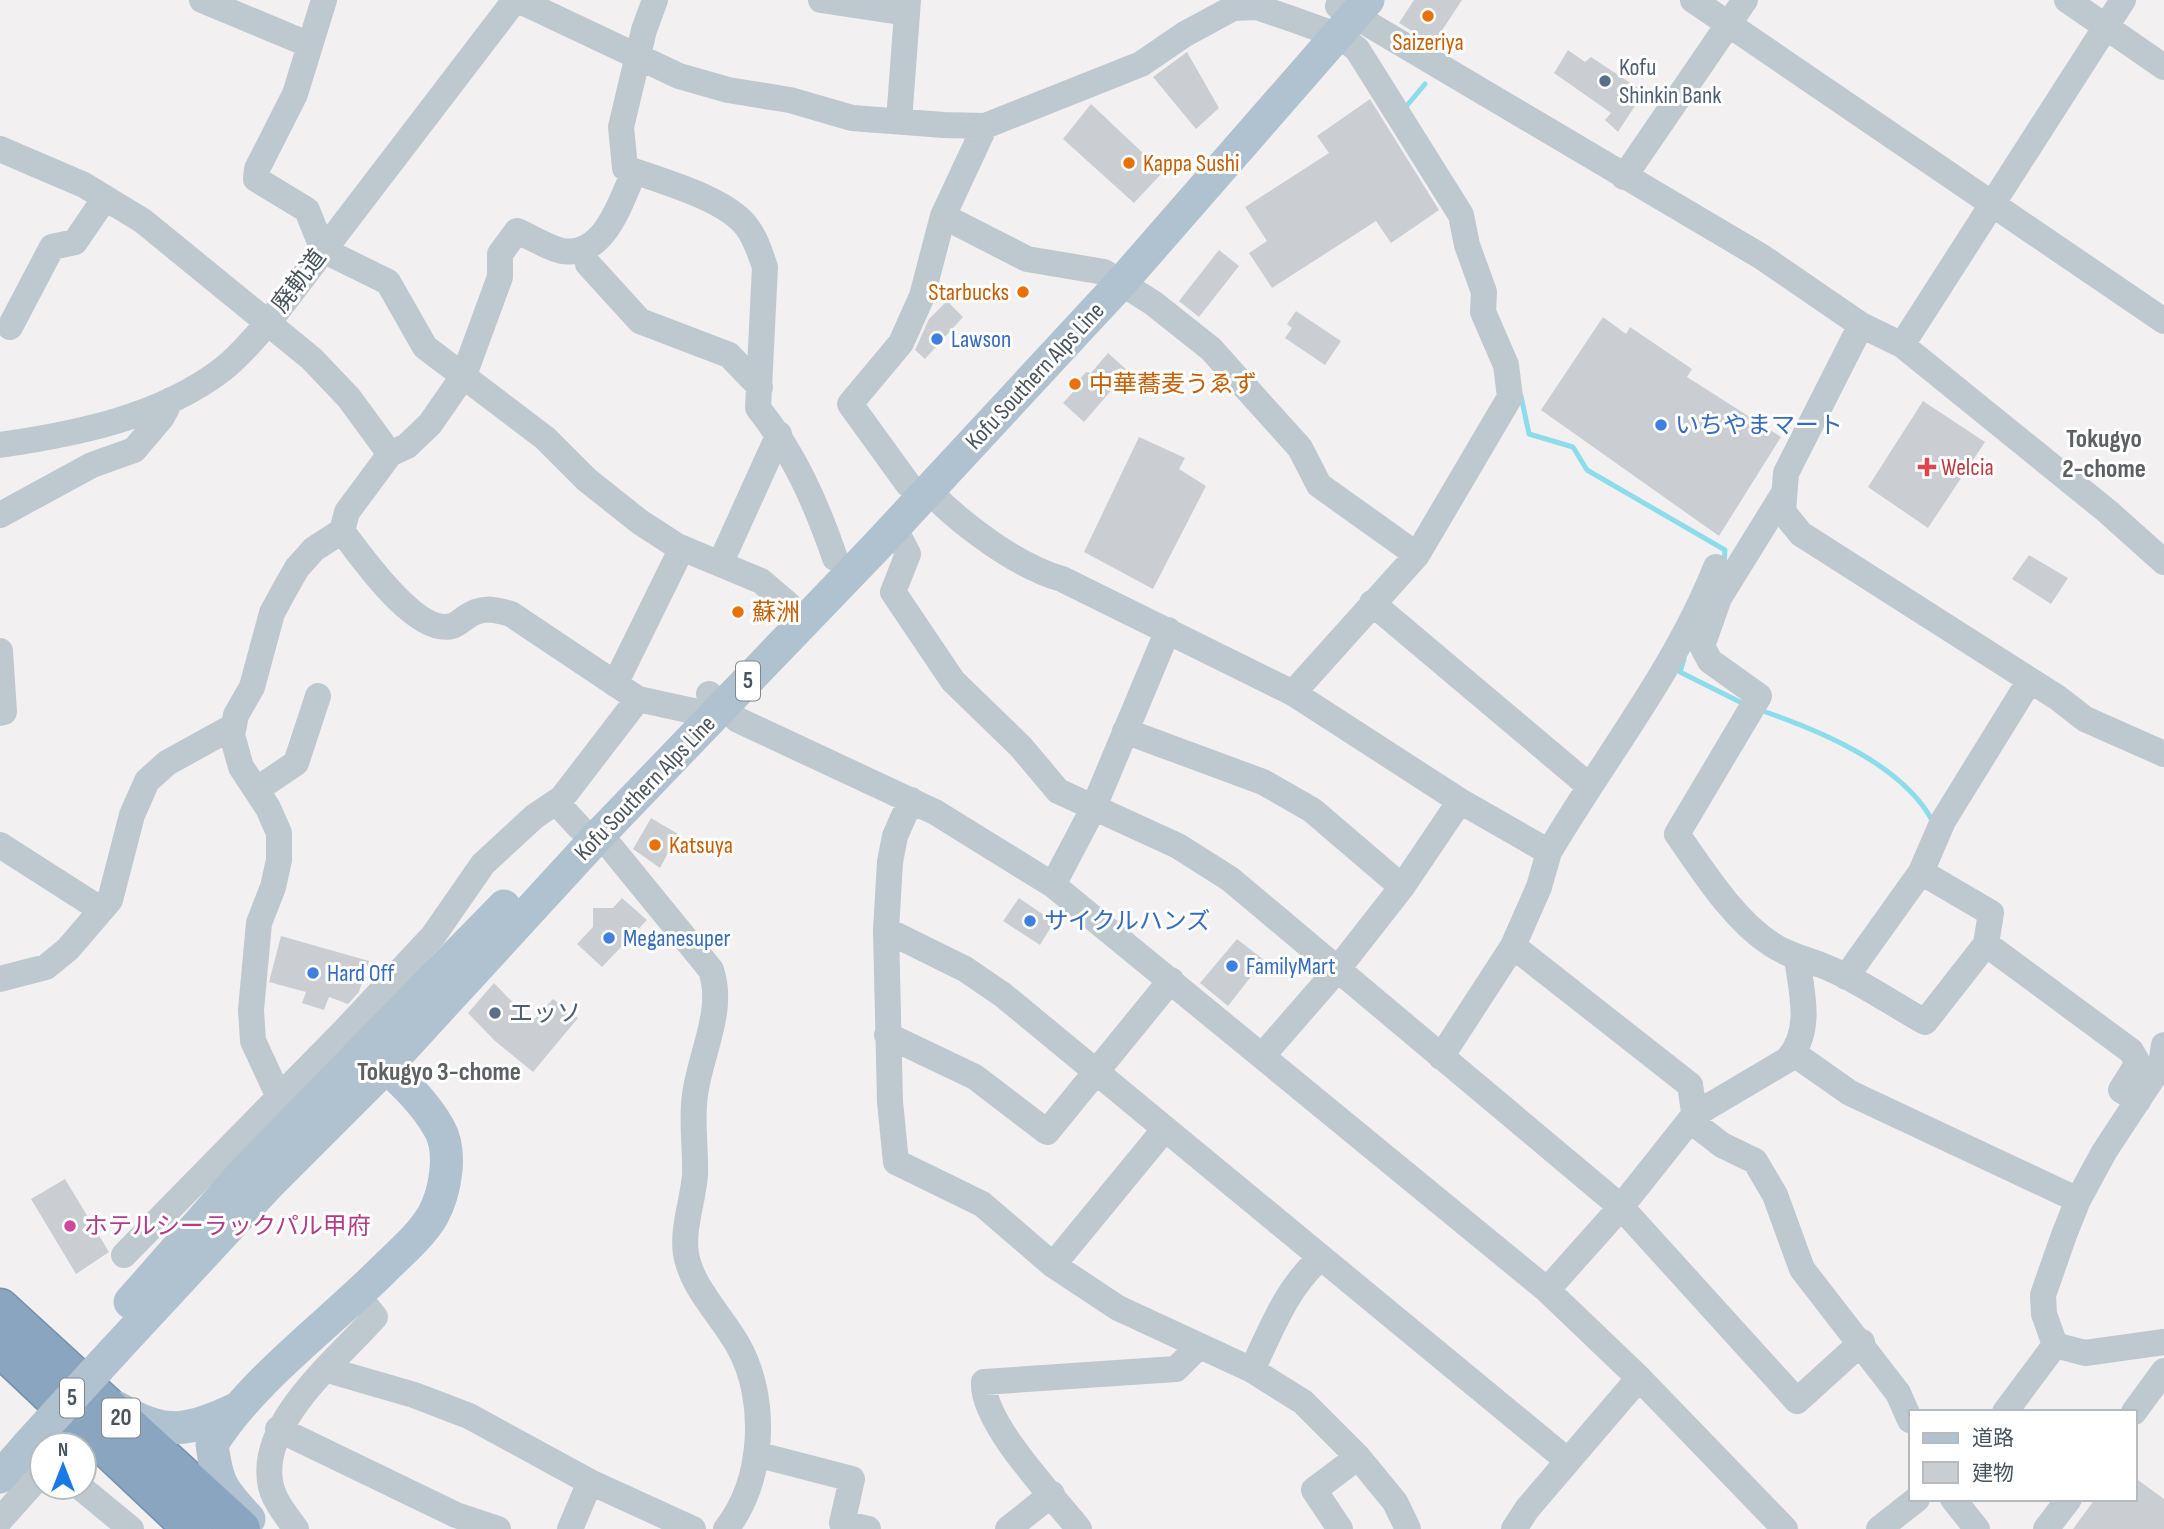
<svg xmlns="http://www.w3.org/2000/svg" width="2164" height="1529" viewBox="0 0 2164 1529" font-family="'Sofia Sans Condensed','Noto Sans JP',sans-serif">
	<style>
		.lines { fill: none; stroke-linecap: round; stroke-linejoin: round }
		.stream { stroke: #8ddcec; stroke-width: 5 }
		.building { fill: #caced3 }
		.highway-casing { stroke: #7490ab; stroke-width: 41 }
		.minor { stroke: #bec8cf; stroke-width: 26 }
		.major { stroke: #b0c1cf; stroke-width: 33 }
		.highway { stroke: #89a5bf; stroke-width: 38 }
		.major-bridge { stroke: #b0c1cf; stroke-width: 33 }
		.food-dot { fill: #e8710a; stroke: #fff; stroke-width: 2.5 }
		.service-dot { fill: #5c6f8a; stroke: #fff; stroke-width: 2.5 }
		.shop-dot { fill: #3f7fe0; stroke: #fff; stroke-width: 2.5 }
		.health-dot { fill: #e0444e; stroke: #fff; stroke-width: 2.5 }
		.hotel-dot { fill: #d1479c; stroke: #fff; stroke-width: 2.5 }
		.labels { text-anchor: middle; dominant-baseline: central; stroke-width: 6; stroke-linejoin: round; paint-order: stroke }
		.shield { fill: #fff; stroke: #7f888e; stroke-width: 2 }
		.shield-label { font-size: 23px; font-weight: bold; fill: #48555e }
		.food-label { font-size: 24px; fill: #c56008; stroke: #fff; text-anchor: start }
		.service-label { font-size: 24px; fill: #4e5e75; stroke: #fff; text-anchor: start }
		.street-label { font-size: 24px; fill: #48555e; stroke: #fff }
		.shop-label { font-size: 24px; fill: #366cbe; stroke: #fff; text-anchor: start }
		.health-label { font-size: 24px; fill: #be3a42; stroke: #fff; text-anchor: start }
		.hotel-label { font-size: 24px; fill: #b23c85; stroke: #fff; text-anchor: start }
		.neighbourhood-label { font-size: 26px; font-weight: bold; fill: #5d6165; stroke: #fff }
	</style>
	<rect width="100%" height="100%" fill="#f3f0f1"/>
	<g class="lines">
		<!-- stream -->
		<path class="stream" d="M 1405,108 L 1425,84
			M 1521,396 L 1529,434 L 1573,447 L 1587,470 L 1725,550 L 1724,564
			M 1684,659 L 1680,672 L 1744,704
			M 1760,710 C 1818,730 1903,764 1933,822"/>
	</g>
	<!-- building -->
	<path class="building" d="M 1414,0 L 1462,0 L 1433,44 L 1399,23 Z
		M 1568,50 L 1585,62 L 1591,57 L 1644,92 L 1618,132 L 1605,120 L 1611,113 L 1554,73 Z
		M 1187,52 L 1219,108 L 1196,129 L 1153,77 Z
		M 1370,99 L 1439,210 L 1391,243 L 1376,221 L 1272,288 L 1249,253 L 1267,241 L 1245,207 L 1329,153 L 1317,136 Z
		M 1091,104 L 1163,172 L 1134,203 L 1063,139 Z
		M 1219,250 L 1239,266 L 1199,317 L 1179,301 Z
		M 947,301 L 963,317 L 925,359 L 915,350 L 929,319 Z
		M 1296,311 L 1341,341 L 1325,365 L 1285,338 L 1292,328 L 1287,324 Z
		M 1603,317 L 1626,334 L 1630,327 L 1692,369 L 1687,377 L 1781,437 L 1719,536 L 1541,410 Z
		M 1108,353 L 1128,371 L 1084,422 L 1063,403 L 1081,383 L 1080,379 L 1086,372 L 1091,373 Z
		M 1923,401 L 1985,442 L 1928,528 L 1868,487 Z
		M 1139,437 L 1185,458 L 1179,469 L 1206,486 L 1153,589 L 1084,552 Z
		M 2029,555 L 2068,578 L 2051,604 L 2012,579 Z
		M 651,818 L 678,834 L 660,868 L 633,849 Z
		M 622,898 L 647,920 L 602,967 L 577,944 L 593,927 L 593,908 L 613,908 Z
		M 1019,898 L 1054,922 L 1040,945 L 1003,921 Z
		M 281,936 L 369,961 L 359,992 L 348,1004 L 329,997 L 324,1010 L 302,1003 L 306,992 L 269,982 Z
		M 1237,939 L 1264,960 L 1228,1006 L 1200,983 Z
		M 494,983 L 532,1022 L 553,999 L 578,1018 L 533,1072 L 494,1040 L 468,1013 Z
		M 65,1179 L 109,1252 L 76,1274 L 31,1199 Z
		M 2134,1477 L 2164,1499 L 2164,1529 L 2073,1529 L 2095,1499 L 2134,1499 Z"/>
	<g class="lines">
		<!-- highway casing -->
		<g class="highway-casing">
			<path id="highway" d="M 0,1308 L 241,1529
				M 0,1347 L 193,1529"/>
		</g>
		<!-- minor -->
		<path class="minor" d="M 202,0 L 310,45
			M 324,0 L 295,94 L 257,169 L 256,179 L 307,210 L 323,250 L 388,282 L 425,347 L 545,438 L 587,480 L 640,522 L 677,546 L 761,581 L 789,605
			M 518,0 L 679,76 L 728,90 L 790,100 L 852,118 L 944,125 L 985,126 L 1141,64 L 1185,34 L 1233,8 L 1257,7 L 1292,19 L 1339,36 L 1357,49 L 1461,215 L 1467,245 L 1484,292 L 1483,312 L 1506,365 L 1510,397 L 1417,555 L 1293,693
			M 655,0 L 644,30 L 621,127 L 625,168 C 658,180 726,198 747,227 C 756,239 760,253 765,267 L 758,408 C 794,453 816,503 835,558
			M 821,0 L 907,13
			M 1693,0 L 2164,321
			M 2067,0 L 2164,67
			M 1338,6 L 1762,257 L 1861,325 L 1902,345 L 2107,511 L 2164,562
			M 899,121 L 908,0
			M 0,149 L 84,185 L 143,221 L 312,359 L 349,398 L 390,454 L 347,512 L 342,531 L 314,549 L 297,568 L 285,589 L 272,613 L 252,687 L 236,715 L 232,735 L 241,767 L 268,808 L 279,833 L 279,860 L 273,887 L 259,923 L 251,1010 L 253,1041 L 279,1097
			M 1624,177 L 1745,0
			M 943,216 L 1027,259 L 1104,272 L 1153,303 L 1211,349 L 1300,448 L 1319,485 L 1417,555
			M 588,264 L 640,321 L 729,355 L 760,387
			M 1861,325 L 1786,473 L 1783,512 L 1801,534 L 2058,698 L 2085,719 L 2164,754
			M 10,327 L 52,247 L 75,242 L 105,198
			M 1902,345 L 2123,0
			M 0,445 C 76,434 161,417 223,369 C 240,356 254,338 268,323 L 515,0
			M 390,454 L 407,446 L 430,424 L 464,375 L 500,277 L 500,254 L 517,231 C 531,237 548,248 562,251 C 605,258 621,200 634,172
			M 908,484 L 850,404 L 901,343 L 922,296 L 943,216 L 985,126
			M 928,490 C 961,524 1016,566 1062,579 L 1293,693 L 1460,801 L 1549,852 L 1539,887 L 1513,946 L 1690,1085 L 1696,1125 L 1722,1145 L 1755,1161 L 1775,1195 L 1802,1269 L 1898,1393 L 1910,1420
			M 1782,496 L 1719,598 L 1702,646 L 1710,661 L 1759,696 L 1677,834 C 1703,871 1733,919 1771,944 C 1787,955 1803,958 1821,965 C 1857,979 1891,1003 1925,1022 L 1986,944 L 1991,913 L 1921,872
			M 0,515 L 92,465 L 134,450 L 162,417 L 171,400
			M 894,527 L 908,554 L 893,592 L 953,681 L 1021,747 L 1058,791 L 1178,846 L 1230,879 L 1621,1207 L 1797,1401 L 1862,1342
			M 342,531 C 361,556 416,636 452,626 C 456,625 461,621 465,618 C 481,606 493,609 511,614 L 638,699 L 693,711
			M 720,564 L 779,434
			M 1372,603 L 1588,785
			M 0,651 L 4,712 L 0,713
			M 615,684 L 682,548
			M 709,694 L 738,720 L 935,812 L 1053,885 L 1547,1290 L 1639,1378 L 1785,1529
			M 1125,731 L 1263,782 L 1312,810 L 1402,887
			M 256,790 L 296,763 L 318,696
			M 911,800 L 895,836 L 890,862 L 886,930 L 890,1102 L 896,1162 L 982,1204 L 1053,1265 L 1118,1308 L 1252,1370 L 1303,1402 L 1358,1457 L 1395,1502 L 1408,1529
			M 556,802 L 580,828
			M 600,834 L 711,970 C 725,1011 700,1054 695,1095 C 691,1121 696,1149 695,1175 C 693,1201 682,1229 686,1254 C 692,1289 723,1317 739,1347 C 768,1400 764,1481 726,1529
			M 0,845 L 100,909
			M 1549,852 C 1605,757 1675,670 1716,567
			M 1053,885 L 1093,809 L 1168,630
			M 886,930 L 965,969 L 1003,995 L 1568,1461
			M 1986,944 L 2131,1051 L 2138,1063 L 2121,1090 L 2138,1101
			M 1846,977 L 1921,872 L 1943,821 L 2030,680
			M 0,979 L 46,967 L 68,949 L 110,900 L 132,815 L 147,781 L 167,763 L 234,726
			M 346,1029 L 433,936 L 483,864 L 535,816 L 562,798 L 638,699
			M 887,1035 L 975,1077 L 1047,1132 L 1171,980
			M 2164,1045 L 2161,1065 L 2104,1152 L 2078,1200 L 2064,1235 L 2043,1295 L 2044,1314 L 2055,1345 L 2085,1353 L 2164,1342
			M 1793,1053 L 1850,1093 L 2078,1200
			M 1263,1055 L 1337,970 L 1402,887 L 1460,801
			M 1441,1057 L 1513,946
			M 124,1255 L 346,1029 L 359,1042
			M 1053,1265 L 1164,1130
			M 1547,1290 L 1621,1207 L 1694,1115 L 1787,1060 C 1813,1032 1802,993 1797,959
			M 328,1370 L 414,1395 L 469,1416 L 590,1482 L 693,1529
			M 1252,1370 C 1271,1330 1286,1289 1319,1259
			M 2005,1412 L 2055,1345
			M 2134,1412 L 2164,1371
			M 278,1429 L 456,1515 L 498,1529
			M 756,1454 L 852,1479 L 842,1523 L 868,1529
			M 80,1487 L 131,1529
			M 1953,1499 L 1977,1529
			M 0,1520 L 42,1473
			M 296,1529 C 286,1515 272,1499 270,1481 C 261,1420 338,1359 375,1317 L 357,1295
			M 570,1529 L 590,1482
			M 1008,1529 L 1052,1494
			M 1079,1529 C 1053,1496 981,1422 984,1382 L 1176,1369 L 1198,1347
			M 1340,1529 L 1314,1490 L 1358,1457
			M 1514,1529 L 1527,1509 L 1639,1378
			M 1879,1529 L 1917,1499
			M 2046,1529 L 2069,1499"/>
		<!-- major -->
		<path class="major" d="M 130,1302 L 246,1170 L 504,906
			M 115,1350 L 270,1183 L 386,1067 L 600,834 L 876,547 L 1120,284 L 1368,0
			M 118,1408 C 164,1436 188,1432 236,1409
			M 0,1477 L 28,1445
			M 249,1519 C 222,1490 217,1484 212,1444 C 252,1380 328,1325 383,1270 C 399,1254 421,1236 433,1215 C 445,1193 453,1152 439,1128 C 423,1099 395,1075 371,1053"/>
		<!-- highway -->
		<use href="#highway" class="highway"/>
		<!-- major-bridge -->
		<path class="major-bridge" d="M 28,1445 L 115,1350"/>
	</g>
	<!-- markers -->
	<g class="food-dot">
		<circle cx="1428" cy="16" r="7"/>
		<circle cx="1129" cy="163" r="7"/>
		<circle cx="1023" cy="292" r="7"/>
		<circle cx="1075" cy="384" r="7"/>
		<circle cx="738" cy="612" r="7"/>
		<circle cx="655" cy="845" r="7"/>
	</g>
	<g class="service-dot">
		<circle cx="1605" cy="81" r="7"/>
		<circle cx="495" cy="1013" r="7"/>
	</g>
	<g class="shop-dot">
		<circle cx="937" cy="339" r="7"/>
		<circle cx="1661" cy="425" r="7"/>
		<circle cx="1030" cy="921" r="7"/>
		<circle cx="609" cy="938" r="7"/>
		<circle cx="1232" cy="966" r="7"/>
		<circle cx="313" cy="973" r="7"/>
	</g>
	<path class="health-dot" d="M1923.5 456.5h7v7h7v7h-7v7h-7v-7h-7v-7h7z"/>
	<circle class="hotel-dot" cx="70" cy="1226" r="7"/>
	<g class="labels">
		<!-- shield labels -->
		<g class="shield">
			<rect x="736" y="661.5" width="24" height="39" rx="5"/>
			<rect x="60" y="1378.5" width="24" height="39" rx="5"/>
			<rect x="102" y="1398.5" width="38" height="39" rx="5"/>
		</g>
		<g class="shield-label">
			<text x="748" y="681">5</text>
			<text x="72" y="1398">5</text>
			<text x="121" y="1418">20</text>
		</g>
		<!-- food labels -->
		<g class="food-label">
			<text x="1428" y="42" text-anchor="middle">Saizeriya</text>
			<text x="1143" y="163">Kappa Sushi</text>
			<text x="1009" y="292" text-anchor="end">Starbucks</text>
			<text x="1089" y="384">中華蕎麦うゑず</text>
			<text x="752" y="612">蘇洲</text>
			<text x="669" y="845">Katsuya</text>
		</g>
		<!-- service labels -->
		<g class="service-label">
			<text x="1619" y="67">Kofu<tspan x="1619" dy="28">Shinkin Bank</tspan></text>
			<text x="509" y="1013">エッソ</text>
		</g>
		<!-- street labels -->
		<g class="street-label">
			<text transform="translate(299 281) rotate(-53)">廃軌道</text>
			<text transform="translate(1035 376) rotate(-47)">Kofu Southern Alps Line</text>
			<text transform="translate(645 788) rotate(-46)">Kofu Southern Alps Line</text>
		</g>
		<!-- shop labels -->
		<g class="shop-label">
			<text x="951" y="339">Lawson</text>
			<text x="1675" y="425">いちやまマート</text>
			<text x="1044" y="921">サイクルハンズ</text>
			<text x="623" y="938">Meganesuper</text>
			<text x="1246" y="966">FamilyMart</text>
			<text x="327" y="973">Hard Off</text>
		</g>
		<!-- health labels -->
		<g class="health-label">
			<text x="1941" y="467">Welcia</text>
		</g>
		<!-- hotel labels -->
		<g class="hotel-label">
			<text x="84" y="1226">ホテルシーラックパル甲府</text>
		</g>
		<!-- neighbourhood labels -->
		<g class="neighbourhood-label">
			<text x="2104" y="439">Tokugyo<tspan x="2104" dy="30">2-chome</tspan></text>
			<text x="439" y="1072">Tokugyo 3-chome</text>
		</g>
	</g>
	<!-- legend -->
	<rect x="1909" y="1410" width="228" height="91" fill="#ffffff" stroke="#b6bbbf" stroke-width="2"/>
	<rect x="1923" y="1433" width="35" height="10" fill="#b0c1cf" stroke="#b6bbbf" stroke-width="2"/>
	<text x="1972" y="1445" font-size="21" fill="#48555e">道路</text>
	<rect x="1923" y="1462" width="35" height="21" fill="#caced3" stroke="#b6bbbf" stroke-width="2"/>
	<text x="1972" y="1480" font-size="21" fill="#48555e">建物</text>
	<!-- north arrow -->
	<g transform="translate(63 1466)"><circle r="33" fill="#ffffff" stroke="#b6bbbf" stroke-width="2"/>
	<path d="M0-5L12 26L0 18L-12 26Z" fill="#1a79e4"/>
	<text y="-10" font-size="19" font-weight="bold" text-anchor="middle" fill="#48555e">N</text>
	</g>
</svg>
